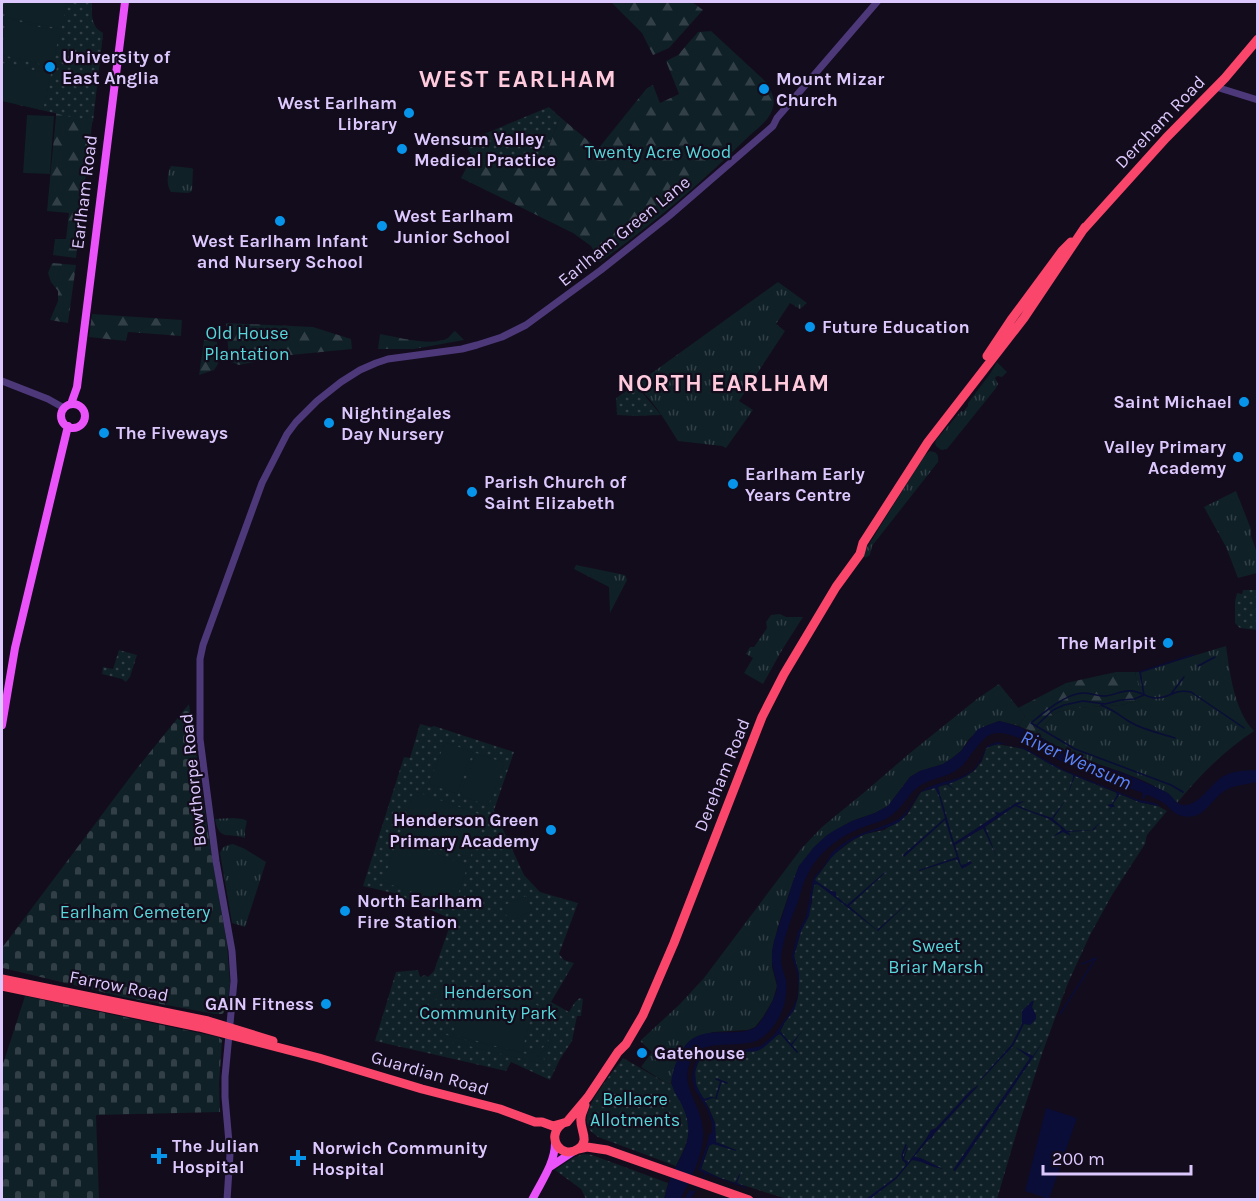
<svg xmlns="http://www.w3.org/2000/svg" width="1259" height="1201" viewBox="0 0 1259 1201" font-family="Karla,sans-serif">
	<style>
		.grass { fill: url(#grass-tufts) }
		.forest { fill: url(#forest-firs) }
		.cemetery { fill: url(#cemetery-stones) }
		.park { fill: url(#park-dots) }
		.pitch { fill: #0f2026; fill-rule: evenodd }
		.water { fill: #0a0d37 }
		.lines { fill: none; stroke-linecap: round; stroke-linejoin: round }
		.stream { stroke: #0a0d37; stroke-width: 1.5 }
		.minor { stroke: #4d387a; stroke-width: 7 }
		.major { stroke: #ea52fa; stroke-width: 8 }
		.highway { stroke: #fa466a; stroke-width: 9 }
		.poi-dot { fill: #0695eb; stroke: #130c1c; stroke-width: 2 }
		.labels { text-anchor: middle; dominant-baseline: central; stroke-width: 4.5; stroke-linejoin: round; paint-order: stroke }
		.poi-label { font-size: 18px; font-weight: bold; fill: #ddc8fe; stroke: #130c1c; text-anchor: start }
		.street-label { font-size: 18px; fill: #ddc8fe; stroke: #130c1c }
		.park-label { font-size: 18px; fill: #57d7da; stroke: #130c1c }
		.water-label { font-size: 20px; font-style: italic; fill: #5983fb; stroke: #130c1c }
		.district-label { font-size: 24px; font-weight: bold; letter-spacing: 1.5px; fill: #fecadc; stroke: #130c1c }
	</style>
	<defs>
		<pattern id="grass-tufts" width="24" height="20" patternUnits="userSpaceOnUse" patternTransform="scale(1.5)"><rect width="24" height="20" fill="#0f2026"/><path d="M3 7l-1-3M5 7V3M7 7l1-3M15 17l-1-3M17 17v-4M19 17l1-3" fill="none" stroke="#323f47"/></pattern>
		<pattern id="forest-firs" width="22" height="20" patternUnits="userSpaceOnUse" patternTransform="scale(1.5)"><rect width="22" height="20" fill="#0f2026"/><path d="M5 1l3.5 6h-7zM16 11l3.5 6h-7z" fill="#323f47"/></pattern>
		<pattern id="cemetery-stones" width="16" height="16" patternUnits="userSpaceOnUse" patternTransform="scale(1.5)"><rect width="16" height="16" fill="#0f2026"/><path d="M2 7V4a2 2 0 0 1 4 0v3zM10 15v-3a2 2 0 0 1 4 0v3z" fill="#323f47"/></pattern>
		<pattern id="park-dots" width="8" height="8" patternUnits="userSpaceOnUse" patternTransform="scale(1.5)"><rect width="8" height="8" fill="#0f2026"/><path d="M2 2h.1M6 6h.1" fill="none" stroke="#323f47" stroke-width="1.8" stroke-linecap="round"/></pattern>
	</defs>
	<rect width="100%" height="100%" fill="#130c1c"/>
	<!-- grass -->
	<path class="grass" d="M 171,166 L 191,168 L 193,169 L 192,191 L 189,193 L 171,192 C 166,185 167,173 171,166 Z
		M 778,282 L 807,303 L 800,309 L 790,303 L 776,324 L 785,331 L 739,401 L 753,410 L 726,448 L 722,446 L 678,441 C 668,425 651,395 634,386 Z
		M 997,362 L 1007,372 L 1002,377 L 997,376 L 995,378 L 998,384 L 996,388 L 947,449 L 941,450 L 936,446 L 935,443 L 936,440 L 961,411 L 963,412 L 968,406 L 968,403 L 990,374 Z
		M 930,451 C 937,452 939,455 938,462 L 872,546 L 870,555 L 865,558 L 863,554 L 924,456 Z
		M 1236,491 L 1251,529 L 1251,536 L 1257,553 L 1257,573 L 1238,578 L 1226,547 L 1204,507 Z
		M 576,565 L 625,575 L 627,580 L 610,613 L 609,587 L 574,569 Z
		M 780,614 L 786,617 L 803,617 L 782,650 L 763,684 L 744,673 L 753,658 L 746,654 L 750,647 L 754,647 L 767,628 L 766,622 L 771,615 Z
		M 1226,646 C 1230,673 1234,710 1254,731 C 1225,750 1199,776 1177,803 C 1154,778 1107,769 1076,756 C 1062,750 1048,742 1035,734 L 1057,712 L 1076,708 L 1121,705 L 1141,700 L 1135,672 L 1140,672 Z
		M 999,684 L 1025,716 L 1019,726 L 999,721 L 983,727 L 969,739 L 961,751 L 951,759 L 944,764 L 920,771 L 910,777 L 888,806 L 875,813 L 852,821 L 826,836 L 799,866 L 794,879 L 779,923 L 772,951 L 772,967 L 777,986 L 773,1000 L 763,1017 L 755,1027 L 748,1030 L 713,1032 L 686,1044 L 680,1055 L 674,1069 L 671,1083 L 668,1084 L 641,1067 L 652,1052 L 640,1041 L 679,1005 L 704,978 L 801,849 L 822,827 L 867,790 L 910,753 L 977,699 Z
		M 233,818 L 243,819 L 247,821 L 245,830 L 245,838 C 228,832 219,842 215,819 Z
		M 233,844 L 245,849 L 266,862 L 245,927 L 232,923 L 220,853 C 223,846 226,845 233,844 Z"/>
	<!-- forest -->
	<path class="forest" d="M 92,2 C 92,14 90,27 103,33 L 76,258 L 53,255 L 55,239 L 66,239 L 69,213 L 47,211 L 64,31 Z
		M 611,2 L 692,2 L 703,10 L 669,48 L 653,55 L 642,33 Z
		M 711,31 L 765,81 C 770,88 776,99 773,107 C 770,121 755,130 746,139 C 701,183 652,225 600,262 L 591,246 L 573,233 L 461,178 L 472,157 L 540,160 L 547,151 L 560,117 L 598,149 L 647,88 L 653,85 L 660,103 L 679,94 L 666,61 L 678,55 L 698,32 Z
		M 52,263 L 76,265 L 68,323 L 50,320 L 58,301 L 58,291 L 51,282 L 48,273 Z
		M 92,314 L 182,320 L 181,336 L 128,332 L 126,341 L 89,337 Z
		M 226,323 L 313,327 L 351,339 L 352,349 L 291,355 L 239,365 L 231,362 L 229,357 Z
		M 455,331 L 464,340 L 414,349 L 378,349 L 380,334 C 397,337 433,347 448,338 C 450,336 453,332 455,331 Z
		M 204,340 L 217,342 L 218,364 L 214,370 L 199,375 Z
		M 1116,672 L 1135,672 L 1142,700 L 1121,705 L 1076,708 L 1057,712 L 1035,734 L 1019,726 L 1025,716 L 1018,708 L 1066,683 Z"/>
	<!-- cemetery -->
	<path class="cemetery" d="M 189,704 L 210,845 L 227,944 L 230,983 L 227,1009 L 222,1014 L 215,1014 L 123,997 L 3,968 L 2,967 L 2,948 L 134,772 Z
		M 25,996 L 218,1037 L 222,1040 L 219,1085 L 220,1112 L 96,1115 L 99,1199 L 2,1199 L 2,1067 Z"/>
	<!-- park -->
	<path class="park" d="M 2,2 L 92,2 C 92,14 90,27 103,33 L 93,122 L 2,101 Z
		M 549,107 L 560,117 L 547,151 L 540,160 L 472,157 L 465,142 Z
		M 634,386 L 640,390 L 661,415 L 636,416 L 617,415 L 616,398 Z
		M 1243,590 L 1257,590 L 1257,630 L 1240,628 L 1235,623 L 1235,601 L 1237,593 L 1242,594 Z
		M 119,650 L 137,655 L 130,677 L 126,682 L 122,679 L 102,674 L 103,667 L 113,669 Z
		M 420,724 L 431,727 L 434,726 L 514,752 L 494,810 L 524,875 L 540,892 L 578,903 L 559,954 L 564,960 L 574,963 L 551,1002 L 569,1012 L 575,1002 L 580,998 L 583,999 L 581,1016 L 577,1016 L 572,1041 L 560,1059 L 550,1080 L 511,1062 L 506,1071 L 375,1041 L 396,972 L 418,970 L 420,977 L 425,975 L 428,977 L 434,971 L 449,928 L 448,921 L 451,919 L 393,893 L 363,886 L 404,757 L 410,758 Z
		M 997,744 L 1024,749 L 1056,767 L 1085,780 L 1139,802 L 1158,806 L 1167,811 L 1147,835 L 1145,844 L 1112,895 L 1090,935 L 1068,983 L 1043,1051 L 1020,1121 L 997,1199 L 787,1199 L 720,1178 L 701,1169 L 709,1146 L 715,1123 L 709,1108 L 696,1086 L 695,1071 L 699,1061 L 701,1057 L 707,1054 L 729,1051 L 755,1051 L 779,1034 L 785,1022 L 794,1010 L 798,997 L 799,974 L 794,956 L 801,931 L 812,903 L 812,894 L 815,879 L 819,874 L 833,855 L 853,840 L 865,834 L 884,830 L 907,815 L 921,792 L 948,784 L 966,776 L 974,771 L 982,761 L 986,748 Z
		M 623,1058 L 668,1084 L 671,1083 C 678,1097 689,1113 689,1129 C 689,1142 681,1155 676,1166 L 598,1137 C 593,1133 588,1130 587,1123 C 583,1106 613,1072 623,1058 Z
		M 583,1154 L 592,1155 L 668,1183 L 664,1199 L 586,1199 L 581,1189 L 555,1170 L 573,1158 Z"/>
	<!-- pitch -->
	<path class="pitch" d="M 8,2 L 67,2 L 61,29 L 5,17 Z
		M 7,19 L 60,32 L 52,67 L 2,55 L 2,46 Z
		M 2,63 L 51,74 L 43,110 L 2,101 Z
		M 27,115 L 54,116 L 50,174 L 23,173 Z
		M 445,742 L 473,752 L 457,794 L 429,784 Z
		M 476,753 L 505,763 L 488,806 L 460,795 Z
		M 414,791 L 485,816 L 470,858 L 400,834 Z
		M 397,841 L 468,865 L 454,906 L 383,882 Z
		M 526,896 L 532,911 L 509,921 L 502,906 Z
		M 456,985 L 533,1003 L 546,1010 L 554,1024 L 554,1034 L 548,1048 L 536,1056 L 544,1058 L 543,1064 L 448,1041 C 416,1026 422,990 456,985 ZM 455,989 L 538,1009 C 560,1023 553,1051 527,1054 L 452,1037 C 448,1035 443,1034 439,1031 C 422,1016 434,991 455,989 Z
		M 463,992 L 533,1008 L 522,1052 L 453,1035 Z"/>
	<!-- water -->
	<path class="water" d="M 999,721 C 1029,727 1047,743 1074,755 C 1100,766 1126,773 1151,785 C 1157,788 1163,790 1168,793 C 1173,797 1175,803 1182,805 C 1198,807 1210,785 1222,777 C 1234,770 1245,771 1257,770 L 1257,782 C 1249,784 1238,785 1230,788 C 1210,796 1206,824 1179,815 C 1173,813 1170,808 1165,804 C 1160,800 1153,798 1148,795 L 1146,795 L 1144,799 L 1142,799 L 1143,793 C 1117,784 1091,775 1067,764 C 1044,754 1022,733 997,733 C 981,733 971,760 958,769 C 948,777 932,778 921,785 C 909,792 904,806 893,814 C 885,821 874,823 864,827 C 841,835 817,853 807,876 C 802,884 801,893 798,902 C 791,919 783,939 781,958 C 781,966 784,973 786,980 C 787,990 786,1002 782,1011 C 778,1021 769,1034 760,1039 C 741,1051 699,1035 690,1062 C 680,1088 702,1105 703,1131 C 705,1153 690,1180 681,1199 L 664,1200 C 666,1194 667,1187 669,1182 C 675,1165 691,1145 688,1127 C 688,1120 685,1111 682,1105 C 679,1099 673,1091 672,1084 C 670,1076 679,1053 685,1046 C 702,1022 740,1040 757,1026 C 764,1018 777,996 777,986 C 777,980 774,974 773,968 C 771,959 772,950 774,941 L 794,879 L 799,866 L 814,847 L 826,836 L 835,830 L 852,821 L 875,813 L 888,806 L 910,777 L 920,771 L 943,764 L 951,759 L 961,751 L 978,729 Z
		M 997,742 L 1025,748 L 1064,770 L 1136,799 L 1158,804 L 1158,806 L 1139,802 L 1120,794 L 1113,804 L 1115,807 L 1112,807 L 1108,811 L 1111,807 L 1107,805 L 1112,804 L 1117,795 L 1116,792 L 1075,776 L 1068,794 L 1073,778 L 1073,775 C 1064,771 1055,767 1046,762 C 1029,751 1007,737 986,748 C 981,768 967,778 948,784 L 955,790 L 946,784 L 938,787 L 954,843 L 997,815 L 995,812 L 1000,813 L 1016,803 L 1025,801 L 1017,805 L 1028,810 L 1052,818 L 1067,798 L 1053,819 L 1067,831 L 1092,830 L 1100,822 L 1094,830 L 1068,832 L 1071,836 L 1063,832 L 1052,837 L 1062,830 L 1060,827 L 1049,819 L 1015,806 L 985,827 L 996,855 L 983,828 L 955,845 L 961,865 L 966,864 L 970,861 L 972,863 L 962,869 L 957,859 L 919,871 L 919,870 L 957,857 L 945,820 L 904,857 L 903,855 L 945,818 L 939,796 L 935,788 C 931,789 925,790 921,792 C 911,800 910,814 899,822 C 887,829 876,830 863,835 C 842,843 828,860 815,879 L 816,881 L 831,891 L 836,892 L 836,896 L 847,905 L 885,872 L 886,872 L 849,906 L 877,930 L 912,899 L 878,931 L 820,886 L 817,884 L 814,885 L 809,916 L 801,931 L 794,956 L 799,974 L 798,997 L 794,1010 L 785,1022 L 780,1031 L 791,1044 L 802,1031 L 792,1045 L 798,1052 L 797,1053 L 781,1035 L 779,1034 C 771,1040 765,1049 756,1051 C 737,1055 703,1043 696,1068 C 693,1080 697,1089 704,1099 L 711,1097 L 720,1099 L 712,1098 L 705,1101 L 715,1123 L 716,1142 L 736,1150 L 736,1151 L 713,1144 L 709,1146 L 701,1169 L 720,1178 L 735,1183 L 742,1169 L 737,1183 L 746,1187 L 746,1188 L 707,1174 L 705,1175 L 691,1199 L 684,1200 L 689,1190 L 695,1191 L 704,1174 L 704,1173 L 698,1170 L 707,1144 L 709,1134 L 712,1133 L 712,1123 L 706,1107 L 695,1090 L 692,1078 L 694,1067 L 698,1057 L 704,1053 L 730,1049 L 746,1049 L 761,1046 L 774,1035 L 792,1009 L 797,998 L 798,987 L 797,973 L 792,956 L 798,932 L 806,917 L 813,880 C 815,874 820,871 824,866 C 826,862 829,858 831,854 C 840,844 854,836 866,832 C 878,827 889,825 900,818 C 910,811 912,796 923,790 C 941,779 966,783 979,762 C 983,757 984,751 987,746 Z
		M 1032,1001 L 1034,1001 L 1032,1007 L 1036,1015 L 1036,1019 L 1030,1025 L 1024,1024 L 1013,1046 L 981,1080 L 980,1080 L 1012,1044 L 1022,1024 L 1022,1011 Z
		M 1044,1040 L 1034,1056 L 965,1158 L 955,1171 L 953,1170 L 1030,1058 L 1015,1047 L 1033,1056 Z
		M 978,1085 L 978,1086 L 934,1134 L 932,1138 L 928,1140 L 914,1157 L 921,1158 L 943,1169 C 932,1168 923,1161 912,1160 L 896,1179 L 870,1199 L 866,1199 L 896,1177 L 906,1165 L 903,1158 L 907,1147 L 908,1146 L 904,1159 L 907,1164 L 926,1139 L 931,1130 L 936,1128 L 969,1092 Z
		M 1046,1108 L 1077,1118 L 1049,1199 L 1025,1191 Z"/>
	<g class="lines">
		<!-- stream -->
		<path class="stream" d="M 1198,666 L 1215,657
			M 1171,694 L 1184,677
			M 1101,705 C 1114,710 1119,715 1130,722 C 1143,730 1160,733 1175,738
			M 1037,725 L 1053,710 L 1064,705 L 1083,701 L 1105,704 L 1121,700 L 1134,699 L 1144,695 L 1140,672 L 1193,655
			M 1183,792 L 1171,785 L 1075,749 L 1031,723 C 1043,713 1067,693 1083,693 C 1090,693 1098,696 1106,696 C 1115,695 1124,689 1133,691 C 1141,692 1148,698 1155,698 C 1170,699 1174,688 1191,692 L 1244,728
			M 1060,1014 L 1096,958 L 1082,964
			M 716,1079 L 727,1083
			M 716,1098 L 721,1081
			M 906,1145 L 902,1155 L 903,1160 L 907,1162"/>
		<!-- minor -->
		<path class="minor" d="M 1216,87 L 1258,100
			M 2,381 L 48,399 L 64,408
			M 227,1200 L 230,1154 L 225,1097 L 225,1077 L 234,981 L 232,951 L 216,861 L 200,739 L 200,659 L 203,645 L 262,483 L 287,434 L 296,422 L 317,401 L 341,382 L 360,370 L 376,363 L 388,359 L 462,349 L 477,345 L 502,337 L 526,325 L 601,270 L 669,216 L 773,126 L 777,118 L 877,2"/>
		<!-- major -->
		<path class="major" d="M 71,404 L 77,387 L 125,2
			M61 416a12 12 0 1 1 24 0a12 12 0 1 1-24 0Z
			M 2,725 L 15,648 L 68,426
			M 550,1167 L 574,1151
			M 532,1200 C 541,1182 555,1163 555,1143"/>
		<!-- highway -->
		<path class="highway" d="M 1083,230 L 1166,138 L 1225,78 L 1258,39
			M 987,356 L 1011,320 L 1062,251 L 1071,242
			M 2,979 L 208,1021 L 273,1041
			M 2,986 L 199,1027 L 319,1058 L 422,1089 L 500,1109 L 535,1122 L 542,1122 L 553,1126 L 567,1122 L 588,1097 L 618,1052 L 626,1044 L 643,1015 L 674,943 L 762,717 L 784,674 L 836,587 L 860,554 L 863,543 L 928,442 L 1024,318 L 1085,227
			M 562,1124 C 545,1137 561,1160 578,1149 C 591,1141 579,1129 581,1118 C 581,1114 584,1109 585,1105
			M 578,1149 L 587,1147 L 607,1150 L 749,1200"/>
	</g>
	<!-- markers -->
	<g class="poi-dot">
		<circle cx="50" cy="67" r="6"/>
		<circle cx="764" cy="89" r="6"/>
		<circle cx="409" cy="113" r="6"/>
		<circle cx="402" cy="149" r="6"/>
		<circle cx="280" cy="221" r="6"/>
		<circle cx="382" cy="226" r="6"/>
		<circle cx="810" cy="327" r="6"/>
		<circle cx="1244" cy="402" r="6"/>
		<circle cx="329" cy="423" r="6"/>
		<circle cx="104" cy="433" r="6"/>
		<circle cx="1238" cy="457" r="6"/>
		<circle cx="733" cy="484" r="6"/>
		<circle cx="472" cy="492" r="6"/>
		<circle cx="1168" cy="643" r="6"/>
		<circle cx="551" cy="830" r="6"/>
		<circle cx="345" cy="911" r="6"/>
		<circle cx="326" cy="1004" r="6"/>
		<circle cx="642" cy="1053" r="6"/>
		<path d="M156 1147h6v6h6v6h-6v6h-6v-6h-6v-6h6z"/>
		<path d="M295 1149h6v6h6v6h-6v6h-6v-6h-6v-6h6z"/>
	</g>
	<g class="labels">
		<!-- poi labels -->
		<g class="poi-label">
			<text x="62" y="57">University of<tspan x="62" dy="21">East Anglia</tspan></text>
			<text x="776" y="79">Mount Mizar<tspan x="776" dy="21">Church</tspan></text>
			<text x="397" y="103" text-anchor="end">West Earlham<tspan x="397" dy="21">Library</tspan></text>
			<text x="414" y="139">Wensum Valley<tspan x="414" dy="21">Medical Practice</tspan></text>
			<text x="394" y="216">West Earlham<tspan x="394" dy="21">Junior School</tspan></text>
			<text x="280" y="241" text-anchor="middle">West Earlham Infant<tspan x="280" dy="21">and Nursery School</tspan></text>
			<text x="822" y="327">Future Education</text>
			<text x="1232" y="402" text-anchor="end">Saint Michael</text>
			<text x="341" y="413">Nightingales<tspan x="341" dy="21">Day Nursery</tspan></text>
			<text x="116" y="433">The Fiveways</text>
			<text x="1226" y="447" text-anchor="end">Valley Primary<tspan x="1226" dy="21">Academy</tspan></text>
			<text x="745" y="474">Earlham Early<tspan x="745" dy="21">Years Centre</tspan></text>
			<text x="484" y="482">Parish Church of<tspan x="484" dy="21">Saint Elizabeth</tspan></text>
			<text x="1156" y="643" text-anchor="end">The Marlpit</text>
			<text x="539" y="820" text-anchor="end">Henderson Green<tspan x="539" dy="21">Primary Academy</tspan></text>
			<text x="357" y="901">North Earlham<tspan x="357" dy="21">Fire Station</tspan></text>
			<text x="314" y="1004" text-anchor="end">GAIN Fitness</text>
			<text x="654" y="1053">Gatehouse</text>
			<text x="172" y="1146">The Julian<tspan x="172" dy="21">Hospital</tspan></text>
			<text x="312" y="1148">Norwich Community<tspan x="312" dy="21">Hospital</tspan></text>
		</g>
		<!-- street labels -->
		<g class="street-label">
			<text transform="translate(1160 122) rotate(-46)">Dereham Road</text>
			<text transform="translate(84 192) rotate(-83)">Earlham Road</text>
			<text transform="translate(624 231) rotate(-39)">Earlham Green Lane</text>
			<text transform="translate(722 775) rotate(-68)">Dereham Road</text>
			<text transform="translate(193 780) rotate(-96)">Bowthorpe Road</text>
			<text transform="translate(119 986) rotate(11)">Farrow Road</text>
			<text transform="translate(430 1073) rotate(16)">Guardian Road</text>
		</g>
		<!-- park labels -->
		<g class="park-label">
			<text x="658" y="152">Twenty Acre Wood</text>
			<text x="247" y="333">Old House<tspan x="247" dy="21">Plantation</tspan></text>
			<text x="135" y="912">Earlham Cemetery</text>
			<text x="936" y="946">Sweet<tspan x="936" dy="21">Briar Marsh</tspan></text>
			<text x="488" y="992">Henderson<tspan x="488" dy="21">Community Park</tspan></text>
			<text x="635" y="1099">Bellacre<tspan x="635" dy="21">Allotments</tspan></text>
		</g>
		<!-- water labels -->
		<g class="water-label">
			<text transform="translate(1076 760) rotate(24)">River Wensum</text>
		</g>
		<!-- district labels -->
		<g class="district-label">
			<text x="518" y="79">WEST EARLHAM</text>
			<text x="724" y="383">NORTH EARLHAM</text>
		</g>
	</g>
	<!-- border -->
	<rect width="1259" height="1201" fill="none" stroke="#ddc8fe" stroke-width="6"/>
	<!-- scale -->
	<path d="M1043 1165v9h148v-9" fill="none" stroke="#ddc8fe" stroke-width="3"/>
	<text x="1052" y="1165" font-size="18" fill="#ddc8fe" stroke="#130c1c" stroke-width="4.5" paint-order="stroke">200 m</text>
</svg>
